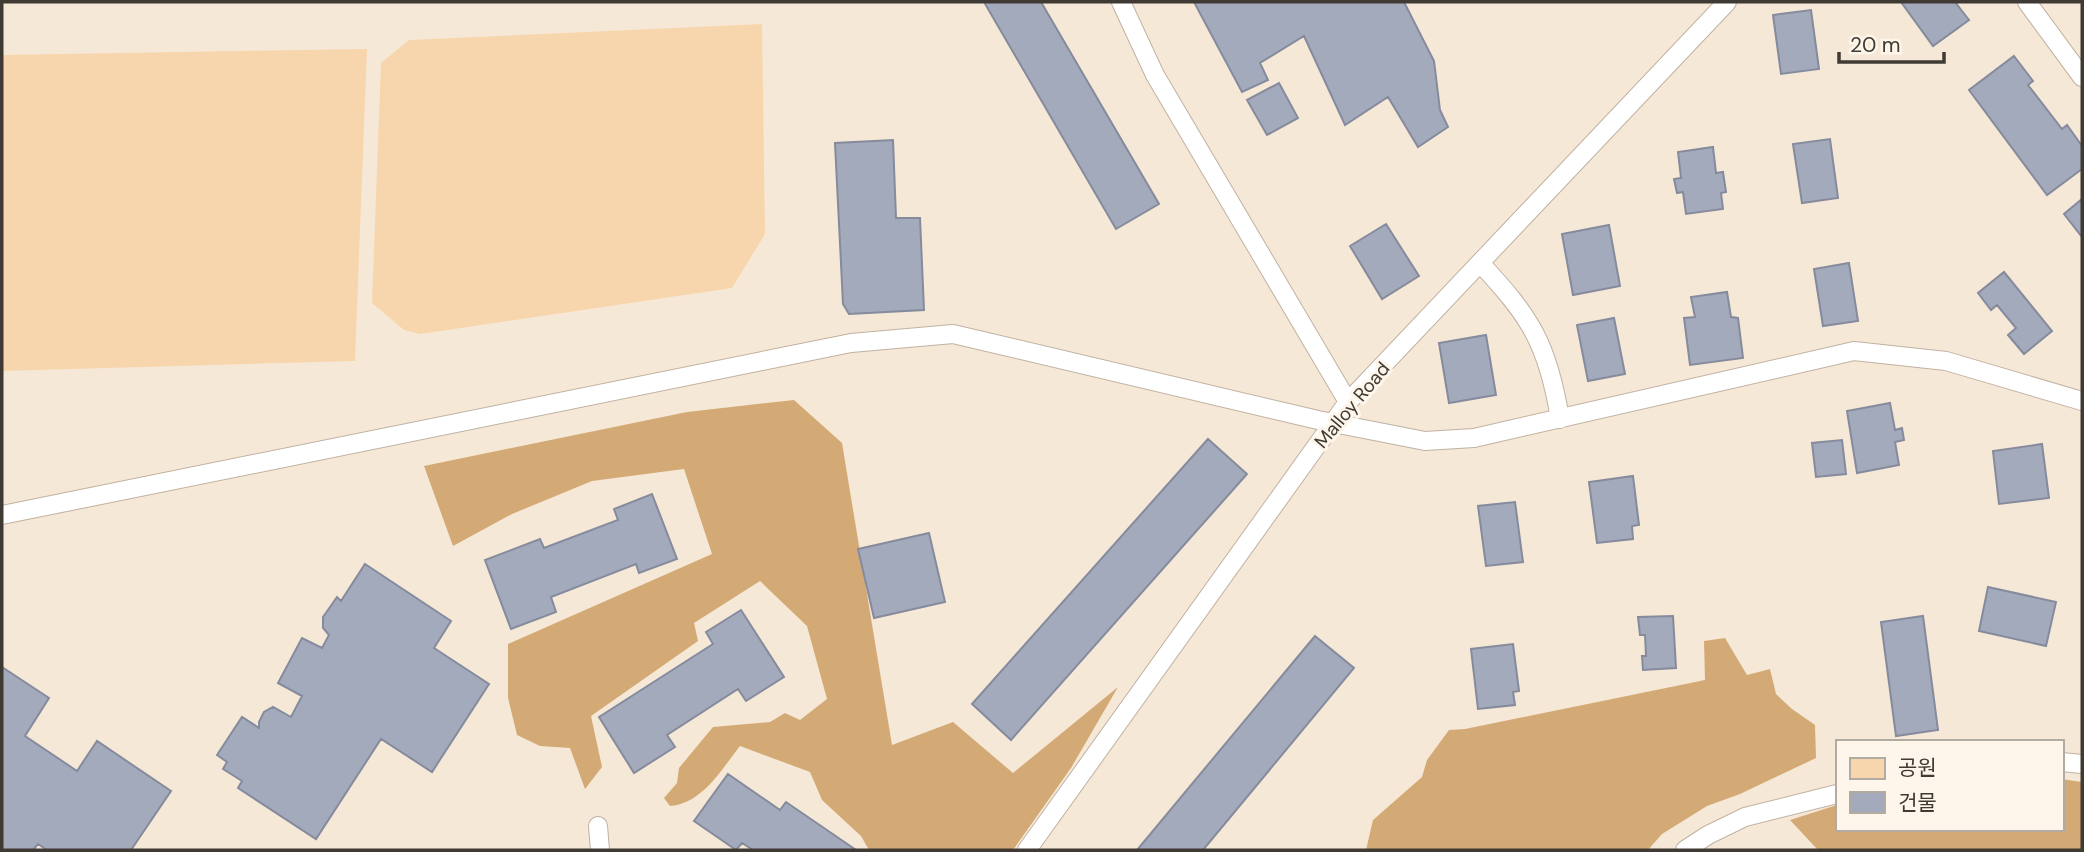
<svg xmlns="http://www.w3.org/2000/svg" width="2084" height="852" viewBox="0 0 2084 852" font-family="'DM Sans','Noto Sans KR',sans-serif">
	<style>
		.green { fill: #f7d6ad }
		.forest { fill: #d3aa75 }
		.building { fill: #a3aabc; stroke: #858b9d; stroke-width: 2 }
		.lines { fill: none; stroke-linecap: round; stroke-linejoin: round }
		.service-casing { stroke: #c0b2a2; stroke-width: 20 }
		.service { stroke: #fff; stroke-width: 18 }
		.labels { text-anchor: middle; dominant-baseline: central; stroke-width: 6; stroke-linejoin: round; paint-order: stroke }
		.street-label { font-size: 19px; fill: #3f3a33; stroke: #fef6eb }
	</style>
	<rect width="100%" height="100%" fill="#f6e8d6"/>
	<!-- green -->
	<path class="green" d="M 762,24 L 765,234 L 732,288 L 420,334 L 404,330 L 372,303 L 381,63 L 409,40 Z
		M 367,49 L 355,361 L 2,371 L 2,55 Z"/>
	<!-- forest -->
	<path class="forest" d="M 794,400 L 842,443 L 892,745 L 953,722 L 1013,773 L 1118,687 L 1071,768 L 1013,850 L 869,850 L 861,836 L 822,800 L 810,772 L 740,746 C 722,769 702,804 670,806 L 664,798 L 677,783 L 679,768 L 713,727 L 770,722 L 785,713 L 800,720 L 827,699 L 807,626 L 760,581 L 694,623 L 698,641 L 591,716 L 602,767 L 585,789 L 570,748 L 540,746 L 517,735 L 508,698 L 508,644 L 712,554 L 684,469 L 592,481 L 512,514 L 453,546 L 424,466 L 687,412 Z
		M 1725,638 L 1747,675 L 1770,669 L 1776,694 L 1792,709 L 1815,725 L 1816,758 L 1740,794 L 1707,806 L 1662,834 L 1648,850 L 1366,850 L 1373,820 L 1422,777 L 1427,760 L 1449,730 L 1465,729 L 1705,680 L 1704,641 Z
		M 2061,779 L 2082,782 L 2082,850 L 1818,850 L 1790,820 L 1837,805 L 1837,829 L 2061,829 Z"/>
	<!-- building -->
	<path class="building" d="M 984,2 L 1041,2 L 1159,204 L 1116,229 Z
		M 1194,2 L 1404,2 L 1434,61 L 1440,110 L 1448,127 L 1418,147 L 1388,97 L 1345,125 L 1304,36 L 1260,63 L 1268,80 L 1242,92 Z
		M 1901,2 L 1955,2 L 1969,20 L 1933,46 Z
		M 1811,10 L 1819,69 L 1781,74 L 1773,15 Z
		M 2014,56 L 2033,81 L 2028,85 L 2062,129 L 2067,125 L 2082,146 L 2082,169 L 2047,195 L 1969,90 Z
		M 1279,83 L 1298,118 L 1267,135 L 1247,100 Z
		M 1830,139 L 1838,198 L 1802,203 L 1793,144 Z
		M 893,140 L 896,218 L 920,218 L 924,310 L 849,314 L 843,304 L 835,143 Z
		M 1713,147 L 1716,173 L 1723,172 L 1726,192 L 1721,193 L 1723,209 L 1686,214 L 1683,192 L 1677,193 L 1674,179 L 1681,178 L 1678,152 Z
		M 2082,199 L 2082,237 L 2064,214 Z
		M 1386,224 L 1419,276 L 1382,299 L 1350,246 Z
		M 1609,225 L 1620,286 L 1573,295 L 1562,234 Z
		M 1849,263 L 1858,321 L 1823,326 L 1814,269 Z
		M 2004,272 L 2052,331 L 2024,354 L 2008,335 L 2016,328 L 1997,305 L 1991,310 L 1978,293 Z
		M 1727,292 L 1731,317 L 1738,318 L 1743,358 L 1690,365 L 1684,318 L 1695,317 L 1691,297 Z
		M 1614,318 L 1625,374 L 1588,381 L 1577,325 Z
		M 1486,335 L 1496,395 L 1449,403 L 1439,343 Z
		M 1890,403 L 1895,430 L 1902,428 L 1904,440 L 1895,442 L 1899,465 L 1857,473 L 1847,411 Z
		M 1208,439 L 1247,474 L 1011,740 L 972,704 Z
		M 1842,440 L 1846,474 L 1816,477 L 1812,443 Z
		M 2042,444 L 2049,498 L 1999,504 L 1993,451 Z
		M 1633,476 L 1639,525 L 1632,526 L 1633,539 L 1597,543 L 1589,482 Z
		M 652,494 L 677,559 L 639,573 L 636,564 L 551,597 L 556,612 L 511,629 L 485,560 L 540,539 L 544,548 L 618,520 L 614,509 Z
		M 1515,502 L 1523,562 L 1486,566 L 1478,506 Z
		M 929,533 L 945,602 L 874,618 L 858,549 Z
		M 365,564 L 451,621 L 434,648 L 489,684 L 432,772 L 381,739 L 316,839 L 238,788 L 242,781 L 223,769 L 227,762 L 217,755 L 242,717 L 259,728 L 259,722 L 264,712 L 273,707 L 291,717 L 302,696 L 278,683 L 302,638 L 322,648 L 329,635 L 323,628 L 323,617 L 337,597 L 341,601 Z
		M 1988,587 L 2056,602 L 2046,646 L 1979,631 Z
		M 741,610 L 784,677 L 746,701 L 738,689 L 667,735 L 675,747 L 634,773 L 599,717 L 713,644 L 706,632 Z
		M 1673,616 L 1676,668 L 1643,670 L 1642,656 L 1646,656 L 1645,635 L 1640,635 L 1638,617 Z
		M 1923,616 L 1938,730 L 1896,736 L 1881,622 Z
		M 1315,636 L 1354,668 L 1203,850 L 1137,850 Z
		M 1513,644 L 1519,691 L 1513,692 L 1515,705 L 1478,709 L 1471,649 Z
		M 2,667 L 49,698 L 25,736 L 77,771 L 97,741 L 171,791 L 131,850 L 47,850 L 38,844 L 33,850 L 2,850 Z
		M 728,774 L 780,810 L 786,802 L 856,850 L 753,850 L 742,843 L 736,850 L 694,821 Z"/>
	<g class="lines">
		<!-- service casing -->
		<g class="service-casing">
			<path id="service" d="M 1121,2 L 1155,75 L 1348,402
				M 2027,2 L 2082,77
				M 1480,263 C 1531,317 1548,345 1560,419
				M 2,515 L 851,343 L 953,334 L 1318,420 L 1425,441 L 1474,438 L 1854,351 L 1946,361 L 2082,401
				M 2061,762 L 2082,764
				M 598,826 L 600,850
				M 1027,850 L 1348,402 L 1727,2
				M 1685,850 L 1708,835 L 1745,817 L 1837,794"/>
		</g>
		<!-- service -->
		<use href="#service" class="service"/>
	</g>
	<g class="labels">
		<!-- street labels -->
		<g class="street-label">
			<text transform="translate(1352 405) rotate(-50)">Malloy Road</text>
		</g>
	</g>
	<!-- border -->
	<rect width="2084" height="852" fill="none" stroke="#3f3a33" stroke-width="7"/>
	<!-- legend -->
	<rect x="1836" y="740" width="228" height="91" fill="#fef6eb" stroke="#b2aba1" stroke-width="2"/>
	<rect x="1850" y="758" width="35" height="21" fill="#f7d6ad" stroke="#b2aba1" stroke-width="2"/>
	<text x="1898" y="775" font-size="21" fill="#3f3a33">공원</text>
	<rect x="1850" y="792" width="35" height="21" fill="#a3aabc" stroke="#b2aba1" stroke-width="2"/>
	<text x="1898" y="810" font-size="21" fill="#3f3a33">건물</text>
	<!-- scale -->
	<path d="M1839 52v10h105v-10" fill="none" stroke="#3f3a33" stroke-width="3.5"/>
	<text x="1850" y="52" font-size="21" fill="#3f3a33" stroke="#fef6eb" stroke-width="5" paint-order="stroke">20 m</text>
</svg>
